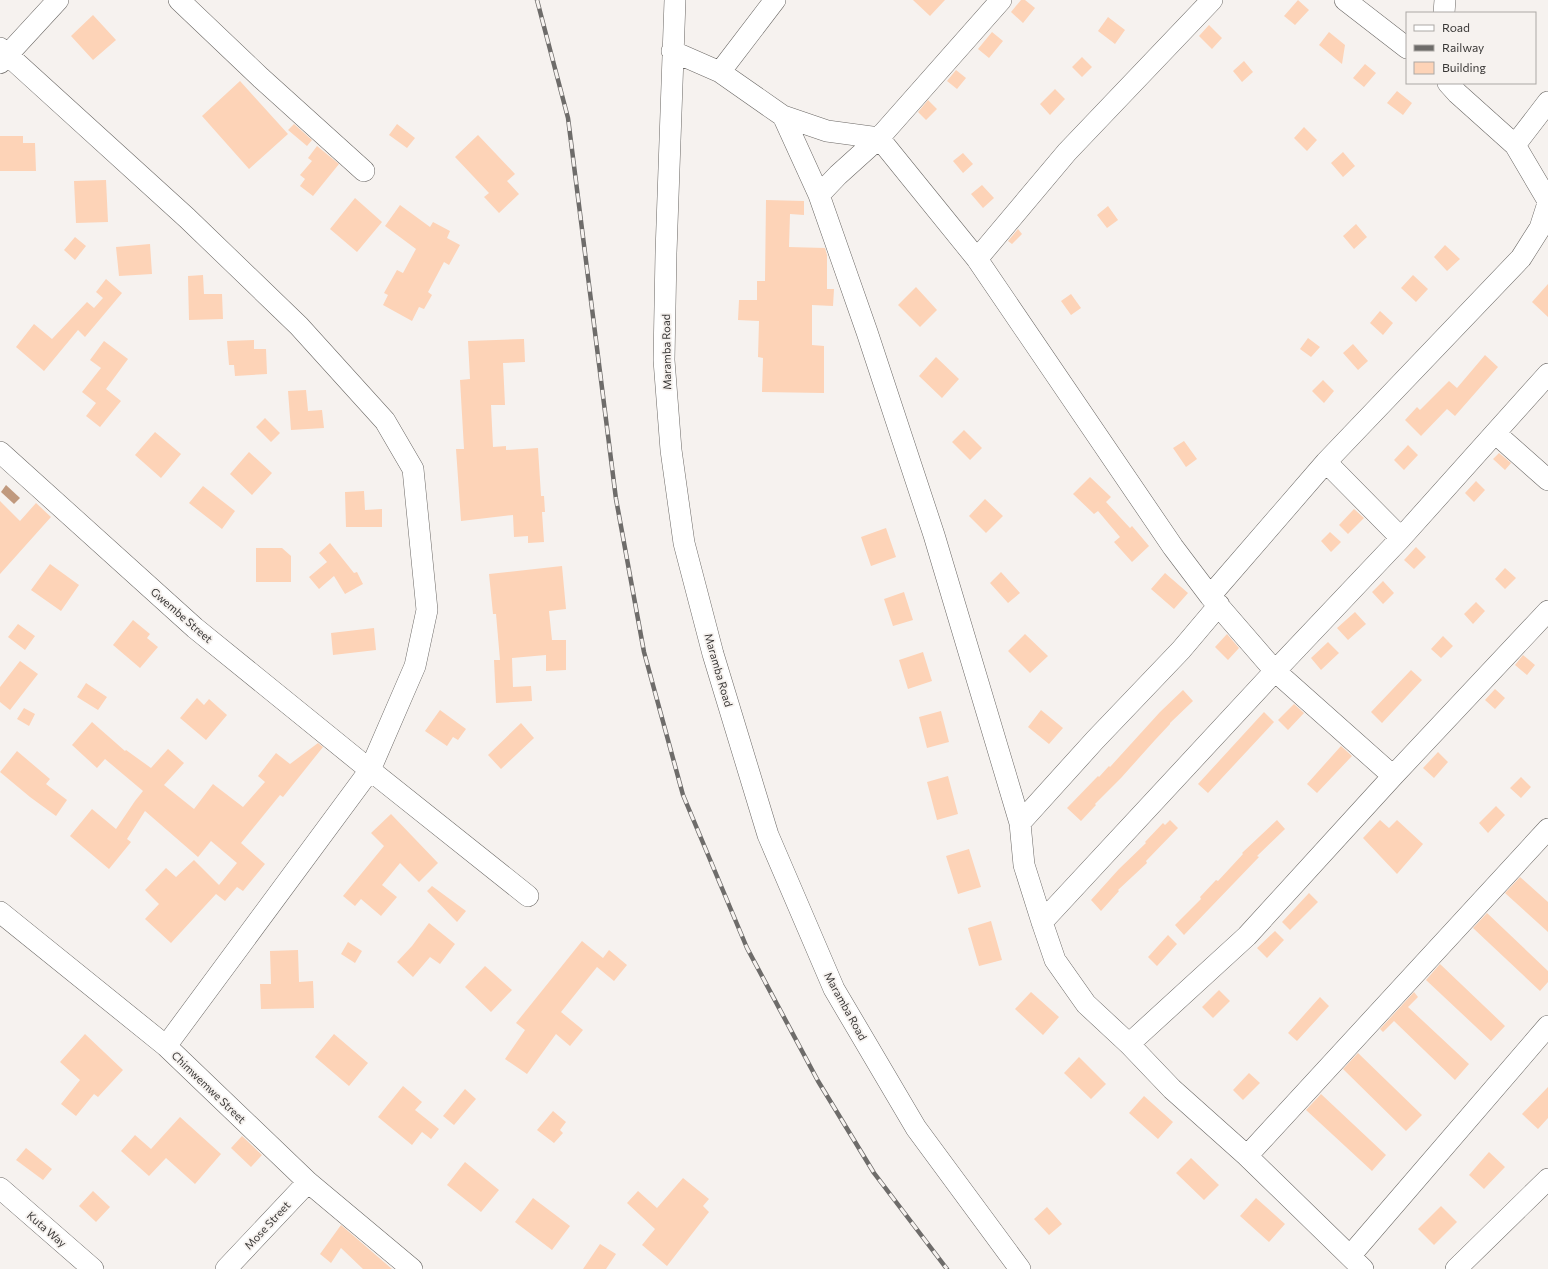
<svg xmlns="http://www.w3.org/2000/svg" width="1548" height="1269" viewBox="0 0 1548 1269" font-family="Commissioner,sans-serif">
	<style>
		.water { fill: #c0997e }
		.building { fill: #fdd3b7 }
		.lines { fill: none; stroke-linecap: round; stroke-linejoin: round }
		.minor-casing { stroke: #6b6865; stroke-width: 22 }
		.minor { stroke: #fff; stroke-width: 21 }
		.rail-casing { stroke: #6e6c6a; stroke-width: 4.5 }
		.rail { stroke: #f6f2ef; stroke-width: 3; stroke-dasharray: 9; stroke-linecap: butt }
		.labels { text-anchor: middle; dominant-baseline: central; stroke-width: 3.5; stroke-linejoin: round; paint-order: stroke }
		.street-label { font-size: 11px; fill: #3a3837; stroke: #f6f2ef }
	</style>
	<rect width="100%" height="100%" fill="#f6f2ef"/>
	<!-- water -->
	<path class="water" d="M 6,485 L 20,498 L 14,504 L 1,492 Z"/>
	<!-- building -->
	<path class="building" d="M 913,0 L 945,0 L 930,16 Z
		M 1021,0 L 1025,0 L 1035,8 L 1023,23 L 1011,12 Z
		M 1298,0 L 1309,10 L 1295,25 L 1284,16 Z
		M 93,15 L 116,40 L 93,60 L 71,36 Z
		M 1108,17 L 1125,30 L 1115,44 L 1098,31 Z
		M 1209,25 L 1222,38 L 1212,49 L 1199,36 Z
		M 992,32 L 1003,41 L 989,58 L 978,49 Z
		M 1329,32 L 1345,45 L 1342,64 L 1319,45 Z
		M 1082,57 L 1092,67 L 1082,77 L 1072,67 Z
		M 1244,61 L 1253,72 L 1242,82 L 1233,71 Z
		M 1365,64 L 1376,73 L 1364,87 L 1353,78 Z
		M 956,70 L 966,78 L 957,89 L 947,81 Z
		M 240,81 L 288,134 L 249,169 L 202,116 Z
		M 1055,89 L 1065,99 L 1050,115 L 1040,104 Z
		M 1397,91 L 1412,103 L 1403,115 L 1387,103 Z
		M 928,100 L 937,109 L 926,120 L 918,112 Z
		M 294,124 L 312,140 L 307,146 L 288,130 Z
		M 397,124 L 415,138 L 407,148 L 389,135 Z
		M 1304,127 L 1317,140 L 1307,151 L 1294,138 Z
		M 478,135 L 515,174 L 507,181 L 519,194 L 499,213 L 484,197 L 489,193 L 455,157 Z
		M 0,136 L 23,136 L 23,143 L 35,143 L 36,171 L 0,171 Z
		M 317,146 L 339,164 L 313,196 L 300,186 L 305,179 L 300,175 L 312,161 L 308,158 Z
		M 1343,152 L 1355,166 L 1343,177 L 1331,163 Z
		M 963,153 L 973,164 L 963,173 L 953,161 Z
		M 106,180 L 108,222 L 76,223 L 74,181 Z
		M 982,185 L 994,198 L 983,208 L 971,194 Z
		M 355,198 L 382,222 L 357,252 L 330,229 Z
		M 766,200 L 804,201 L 804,215 L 790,214 L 789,247 L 825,248 L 827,255 L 827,289 L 834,289 L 833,306 L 812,305 L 812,345 L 824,346 L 824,393 L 762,392 L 763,358 L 758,357 L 759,321 L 738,320 L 739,300 L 757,300 L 757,281 L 765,281 Z
		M 400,205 L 430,227 L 433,222 L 450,231 L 447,238 L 460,245 L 449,265 L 444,262 L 428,292 L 432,295 L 424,309 L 419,307 L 412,321 L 383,305 L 388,295 L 384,293 L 397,270 L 403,273 L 416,249 L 385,226 Z
		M 1108,206 L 1118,220 L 1107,228 L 1097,215 Z
		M 1356,224 L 1367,237 L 1354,249 L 1343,236 Z
		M 1018,229 L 1022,234 L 1012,244 L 1008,241 Z
		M 75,237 L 86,246 L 75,260 L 64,250 Z
		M 150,244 L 152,274 L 119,276 L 116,247 Z
		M 1445,245 L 1460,259 L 1447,271 L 1434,257 Z
		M 203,275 L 204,294 L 222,294 L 223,319 L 189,320 L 188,276 Z
		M 1413,275 L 1428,289 L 1416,302 L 1401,288 Z
		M 106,279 L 122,293 L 85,337 L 78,330 L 44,371 L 16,347 L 34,324 L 52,339 L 87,302 L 94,308 L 103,298 L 96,292 Z
		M 1548,284 L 1548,317 L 1532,302 Z
		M 916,287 L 937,310 L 920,327 L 898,305 Z
		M 1071,294 L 1081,308 L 1071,315 L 1061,301 Z
		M 1380,311 L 1393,323 L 1383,335 L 1370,323 Z
		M 1308,338 L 1320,347 L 1311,357 L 1300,349 Z
		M 524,339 L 525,362 L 503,363 L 505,405 L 491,405 L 493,447 L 506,446 L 506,450 L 538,448 L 541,496 L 544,496 L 545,512 L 542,512 L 544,542 L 528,543 L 528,536 L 514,537 L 513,515 L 461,521 L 456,449 L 464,449 L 460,380 L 470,379 L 468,341 Z
		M 254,340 L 254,349 L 266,349 L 267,374 L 235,376 L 234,365 L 229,365 L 227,341 Z
		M 104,341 L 128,359 L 106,389 L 121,401 L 100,427 L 86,416 L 96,403 L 82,392 L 101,368 L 90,360 Z
		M 1353,344 L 1368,361 L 1358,370 L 1343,353 Z
		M 1485,355 L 1498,367 L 1455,416 L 1447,409 L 1421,436 L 1405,420 L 1417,407 L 1420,410 L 1449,381 L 1457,388 Z
		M 936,357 L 959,379 L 942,398 L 919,376 Z
		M 1323,380 L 1334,391 L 1324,403 L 1312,391 Z
		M 306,390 L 308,411 L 322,410 L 324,428 L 291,430 L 288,391 Z
		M 265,418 L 280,433 L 271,442 L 256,427 Z
		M 964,430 L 982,448 L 970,460 L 952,442 Z
		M 155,432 L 181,454 L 161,478 L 135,455 Z
		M 1184,441 L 1197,459 L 1186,467 L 1173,448 Z
		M 1408,445 L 1418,455 L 1404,470 L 1394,460 Z
		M 249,452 L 272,473 L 252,495 L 230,474 Z
		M 1499,453 L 1511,463 L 1505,470 L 1493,459 Z
		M 1090,477 L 1111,497 L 1106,502 L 1130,528 L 1132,526 L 1149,546 L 1132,562 L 1114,542 L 1120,537 L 1098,511 L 1094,514 L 1073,494 Z
		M 1476,481 L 1485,490 L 1474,502 L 1465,493 Z
		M 203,486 L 235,511 L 222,529 L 189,503 Z
		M 364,491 L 365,510 L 382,509 L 382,527 L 346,527 L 345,492 Z
		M 985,499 L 1003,516 L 986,533 L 969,516 Z
		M 0,501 L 20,521 L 36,503 L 51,517 L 0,574 Z
		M 1354,509 L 1364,518 L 1348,534 L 1339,525 Z
		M 886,528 L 896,557 L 871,566 L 861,537 Z
		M 1330,532 L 1341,542 L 1331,552 L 1321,541 Z
		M 330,543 L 354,573 L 357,572 L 363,584 L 345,594 L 334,576 L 319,589 L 309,577 L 327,562 L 319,553 Z
		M 1416,547 L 1426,557 L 1414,569 L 1404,560 Z
		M 256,548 L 282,548 L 291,556 L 291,582 L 256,582 Z
		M 50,564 L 79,585 L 61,611 L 31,590 Z
		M 562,566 L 566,609 L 549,611 L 552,640 L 566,640 L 566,670 L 546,671 L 546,655 L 512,658 L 513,687 L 531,686 L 532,701 L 496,703 L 494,660 L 500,660 L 496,614 L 493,614 L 489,574 Z
		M 1505,568 L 1516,578 L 1505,589 L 1495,579 Z
		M 1001,572 L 1020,593 L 1008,603 L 990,583 Z
		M 1165,573 L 1188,593 L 1174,609 L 1151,589 Z
		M 1383,581 L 1394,593 L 1383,604 L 1372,592 Z
		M 904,592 L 913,620 L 893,626 L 884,599 Z
		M 1476,602 L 1485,611 L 1473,624 L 1464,614 Z
		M 1355,612 L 1366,624 L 1348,640 L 1337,628 Z
		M 133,620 L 150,634 L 147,638 L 158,647 L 140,668 L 113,645 Z
		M 18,624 L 35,636 L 25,650 L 8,637 Z
		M 374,628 L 376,650 L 333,655 L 331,633 Z
		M 1025,634 L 1048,656 L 1030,673 L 1008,651 Z
		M 1227,634 L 1239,648 L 1228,660 L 1215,647 Z
		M 1443,636 L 1453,646 L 1441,658 L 1431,649 Z
		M 1328,642 L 1339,653 L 1321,670 L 1311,658 Z
		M 923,652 L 932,681 L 908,689 L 899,660 Z
		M 1523,655 L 1535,665 L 1527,675 L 1515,665 Z
		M 20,661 L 38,674 L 10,710 L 0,702 L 0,687 Z
		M 1411,670 L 1422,680 L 1382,723 L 1371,712 Z
		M 86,683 L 107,697 L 98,710 L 77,697 Z
		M 1495,689 L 1505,698 L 1495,709 L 1485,700 Z
		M 1183,690 L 1193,701 L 1170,723 L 1170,724 L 1155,740 L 1121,778 L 1095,804 L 1096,805 L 1081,821 L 1067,808 L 1098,776 L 1099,777 L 1109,766 L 1110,767 L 1160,712 Z
		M 197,698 L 204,705 L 209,699 L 227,715 L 206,740 L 180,718 Z
		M 1294,704 L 1304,713 L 1288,730 L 1278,720 Z
		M 24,708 L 35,714 L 29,726 L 17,719 Z
		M 440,710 L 466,729 L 458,740 L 453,737 L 447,746 L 425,731 Z
		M 1041,710 L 1063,728 L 1049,744 L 1028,727 Z
		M 941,711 L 949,742 L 927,748 L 919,717 Z
		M 1264,712 L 1274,722 L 1208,793 L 1198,784 Z
		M 92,722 L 125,751 L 126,750 L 151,768 L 168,749 L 184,763 L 164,785 L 194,809 L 213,784 L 243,807 L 265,782 L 258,776 L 276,753 L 290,764 L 318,743 L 323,747 L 283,797 L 280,795 L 241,843 L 265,864 L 243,891 L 237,887 L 225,901 L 216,894 L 171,943 L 145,919 L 159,904 L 145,890 L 166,868 L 176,877 L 194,860 L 219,885 L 237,863 L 211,841 L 198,857 L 145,811 L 127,839 L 131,842 L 109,869 L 70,836 L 92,809 L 116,829 L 135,801 L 143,791 L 105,759 L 97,768 L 72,745 Z
		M 521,723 L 534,738 L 501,769 L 488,755 Z
		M 1341,746 L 1352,756 L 1317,793 L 1307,784 Z
		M 17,751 L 50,779 L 46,784 L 67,800 L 56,816 L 30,797 L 0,772 Z
		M 1438,752 L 1448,762 L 1434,778 L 1423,768 Z
		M 948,776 L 958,814 L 937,820 L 927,782 Z
		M 1521,777 L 1531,787 L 1521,798 L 1510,788 Z
		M 1496,806 L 1505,815 L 1488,833 L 1479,823 Z
		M 391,814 L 438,863 L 419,882 L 400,863 L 382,885 L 397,897 L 381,916 L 361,899 L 355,906 L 343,896 L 384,846 L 371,833 Z
		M 1170,820 L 1178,828 L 1146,861 L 1147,863 L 1118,890 L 1119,891 L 1101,911 L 1091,900 L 1119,869 L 1146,843 L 1145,842 L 1163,823 L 1165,825 Z
		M 1277,820 L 1285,829 L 1257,856 L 1259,857 L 1184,935 L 1175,925 L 1201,899 L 1200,897 L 1216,880 L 1218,881 L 1243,854 L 1242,853 Z
		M 1380,820 L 1389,828 L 1397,820 L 1423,844 L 1397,874 L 1363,838 Z
		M 969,849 L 981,887 L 958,894 L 946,856 Z
		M 1520,877 L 1548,902 L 1548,932 L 1505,893 Z
		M 432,886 L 466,911 L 457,922 L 427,891 Z
		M 1309,893 L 1318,902 L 1290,930 L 1282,922 Z
		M 1487,913 L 1548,971 L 1548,982 L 1540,991 L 1473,928 Z
		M 991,921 L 1002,960 L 979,966 L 968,928 Z
		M 429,923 L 455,944 L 440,964 L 430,957 L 413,977 L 397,962 L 412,946 Z
		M 1275,931 L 1284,940 L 1267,958 L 1257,948 Z
		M 1168,935 L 1177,944 L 1157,966 L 1148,957 Z
		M 582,941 L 603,958 L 609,950 L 627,965 L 614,981 L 597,967 L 561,1012 L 583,1030 L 570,1046 L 556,1034 L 527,1074 L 505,1059 L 525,1030 L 516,1023 Z
		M 348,942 L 362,951 L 355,963 L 341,954 Z
		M 298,950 L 299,982 L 313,981 L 314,1008 L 261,1009 L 260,984 L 271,984 L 270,951 Z
		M 1440,964 L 1505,1026 L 1491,1041 L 1426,980 Z
		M 485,966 L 512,990 L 491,1012 L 465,987 Z
		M 1219,990 L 1230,1001 L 1213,1018 L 1202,1007 Z
		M 1031,992 L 1059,1017 L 1043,1035 L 1015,1009 Z
		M 1414,992 L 1418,997 L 1408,1007 L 1469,1064 L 1455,1080 L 1394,1021 L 1383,1032 L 1380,1029 Z
		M 1320,997 L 1329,1006 L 1297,1041 L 1288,1033 Z
		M 85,1034 L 123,1070 L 98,1097 L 94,1094 L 76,1116 L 61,1104 L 80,1080 L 60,1062 Z
		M 334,1034 L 368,1063 L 349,1086 L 315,1057 Z
		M 1358,1053 L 1422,1115 L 1406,1131 L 1343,1069 Z
		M 1079,1057 L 1106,1084 L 1091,1099 L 1064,1073 Z
		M 1249,1073 L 1260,1083 L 1243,1100 L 1233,1090 Z
		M 403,1086 L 422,1102 L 415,1110 L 439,1129 L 431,1139 L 422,1132 L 412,1145 L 378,1117 Z
		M 1548,1087 L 1548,1118 L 1538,1129 L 1522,1114 Z
		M 465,1089 L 476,1099 L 454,1125 L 443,1116 Z
		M 1321,1094 L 1386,1155 L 1372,1171 L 1306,1110 Z
		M 1144,1096 L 1173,1122 L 1158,1139 L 1129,1113 Z
		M 553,1111 L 566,1122 L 560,1130 L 563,1133 L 554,1143 L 537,1130 Z
		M 180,1117 L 221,1154 L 195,1184 L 166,1158 L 149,1176 L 121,1151 L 135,1135 L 151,1149 Z
		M 242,1136 L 262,1155 L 251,1167 L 231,1148 Z
		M 26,1148 L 52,1169 L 43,1180 L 16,1160 Z
		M 1489,1152 L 1505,1167 L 1484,1189 L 1469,1175 Z
		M 1191,1158 L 1219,1185 L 1204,1200 L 1176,1173 Z
		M 465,1162 L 499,1190 L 481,1212 L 447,1185 Z
		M 683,1178 L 709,1199 L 703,1206 L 709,1212 L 667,1266 L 642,1245 L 655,1229 L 627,1203 L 638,1191 L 657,1208 Z
		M 93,1191 L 110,1207 L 96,1222 L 79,1206 Z
		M 533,1198 L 570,1226 L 552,1250 L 515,1222 Z
		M 1256,1198 L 1285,1224 L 1269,1242 L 1240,1216 Z
		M 1441,1206 L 1457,1222 L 1434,1245 L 1418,1229 Z
		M 1047,1207 L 1062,1224 L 1049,1235 L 1034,1219 Z
		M 341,1225 L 348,1231 L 392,1269 L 363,1269 L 341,1248 L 331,1263 L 320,1254 Z
		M 600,1244 L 616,1254 L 606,1269 L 583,1269 Z"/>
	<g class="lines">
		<!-- minor casing -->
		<g class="minor-casing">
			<path id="minor" d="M 179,0 L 261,78 L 364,171
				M 675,0 L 666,253 L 664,360 L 671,450 L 684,543 L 713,654 L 768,835 L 834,989 L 916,1128 L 1020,1269
				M 1345,0 L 1407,48
				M 1444,13 L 1445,0
				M 0,48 L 187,218 L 299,326 L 385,421 L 413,469 L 427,610 L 415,666 L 370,770 L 166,1046
				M 672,51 L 720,72 L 783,116 L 827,131 L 879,138 L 977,259 L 1173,547 L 1210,596 L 1275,671 L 1393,776
				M 0,63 L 58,0
				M 720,72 L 775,0
				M 1448,83 L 1457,93 L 1515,145 L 1548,201
				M 783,116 L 819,195 L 867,332 L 934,535 L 1020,823 L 1024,865 L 1042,922 L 1055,960 L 1086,1004 L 1129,1044 L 1172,1089 L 1247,1156 L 1363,1269
				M 1515,145 L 1548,102
				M 819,195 L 838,175 L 879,138 L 1001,0
				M 977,259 L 1067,152 L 1212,0
				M 1495,433 L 1548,480
				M 0,452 L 195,628 L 370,770 L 528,896
				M 1326,462 L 1401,538
				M 1210,596 L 1326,462 L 1521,258 L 1540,228 L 1548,203
				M 1020,823 L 1095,740 L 1181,650 L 1219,605
				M 0,912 L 166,1046 L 308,1182 L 412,1269
				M 1042,922 L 1275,671 L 1401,538 L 1548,374
				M 1129,1044 L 1247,936 L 1393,776 L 1548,611
				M 1247,1156 L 1548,829
				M 0,1188 L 93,1269
				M 1350,1256 L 1548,1026
				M 226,1269 L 308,1182
				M 1456,1269 L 1548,1179"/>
		</g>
		<!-- minor -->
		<use href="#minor" class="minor"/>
		<!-- rail casing -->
		<g class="rail-casing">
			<path id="rail" d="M 537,0 L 568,118 L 616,499 L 644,652 L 683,795 L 747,948 L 818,1081 L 874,1173 L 947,1269"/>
		</g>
		<!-- rail -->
		<use href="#rail" class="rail"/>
	</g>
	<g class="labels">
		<!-- street labels -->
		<g class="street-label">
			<text transform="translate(666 352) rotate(-91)">Maramba Road</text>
			<text transform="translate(182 615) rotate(41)">Gwembe Street</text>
			<text transform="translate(719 670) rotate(74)">Maramba Road</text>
			<text transform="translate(846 1006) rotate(61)">Maramba Road</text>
			<text transform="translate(209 1087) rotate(44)">Chimwemwe Street</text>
			<text transform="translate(267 1225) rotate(-47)">Mose Street</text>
			<text transform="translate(47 1229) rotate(41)">Kuta Way</text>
		</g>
	</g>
	<!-- legend -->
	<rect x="1406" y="12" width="130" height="72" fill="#f6f2ef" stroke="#aba8a5"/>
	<rect x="1414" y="25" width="20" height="6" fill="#ffffff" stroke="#aba8a5"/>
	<text x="1442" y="32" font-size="12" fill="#3a3837">Road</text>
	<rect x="1414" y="45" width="20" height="6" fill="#6e6c6a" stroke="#aba8a5"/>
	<text x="1442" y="52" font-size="12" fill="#3a3837">Railway</text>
	<rect x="1414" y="62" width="20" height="12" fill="#fdd3b7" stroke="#aba8a5"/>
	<text x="1442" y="72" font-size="12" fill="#3a3837">Building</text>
</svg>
